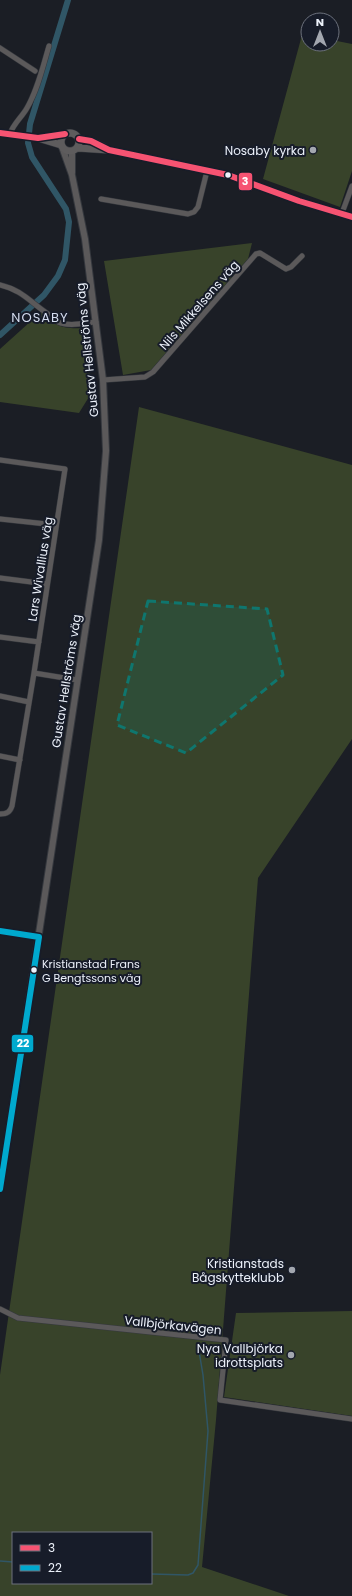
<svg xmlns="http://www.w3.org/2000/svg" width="352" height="1596" viewBox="0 0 352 1596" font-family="Poppins,sans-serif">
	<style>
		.green { fill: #38432a; fill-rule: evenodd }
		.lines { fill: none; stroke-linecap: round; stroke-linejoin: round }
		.stream { stroke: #305666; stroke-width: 1.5 }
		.canal { stroke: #305666; stroke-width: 6 }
		.minor-casing { stroke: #35383e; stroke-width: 6 }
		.tertiary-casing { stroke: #35383e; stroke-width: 8 }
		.secondary-casing { stroke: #35383e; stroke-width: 8 }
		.minor { stroke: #5b595a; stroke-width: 5 }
		.tertiary { stroke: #5b595a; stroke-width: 6 }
		.secondary { stroke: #5e5c5d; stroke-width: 7 }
		.bus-1-casing { stroke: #171c29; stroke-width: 9 }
		.bus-2-casing { stroke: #171c29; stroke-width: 9 }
		.bus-1 { stroke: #f65372; stroke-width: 6 }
		.bus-2 { stroke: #00a9ce; stroke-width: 6 }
		.marked { fill: #0f766e; fill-opacity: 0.2; stroke: #0f766e; stroke-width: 3; stroke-dasharray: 8 5; stroke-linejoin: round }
		.poi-dot { fill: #a3a7af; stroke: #171c29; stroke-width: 1.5 }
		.bus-dot { fill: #ecf1fa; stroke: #171c29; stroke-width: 1.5 }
		.labels { text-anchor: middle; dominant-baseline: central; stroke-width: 4; stroke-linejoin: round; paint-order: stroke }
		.bus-label { font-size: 11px; fill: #ecf1fa; stroke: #171c29; text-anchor: start }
		.poi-label { font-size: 12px; fill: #ecf1fa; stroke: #171c29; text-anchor: end }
		.street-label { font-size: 12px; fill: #ecf1fa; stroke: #171c29 }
		.neighbourhood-label { font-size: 13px; letter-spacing: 1px; fill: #d4dcef; stroke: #171c29 }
		.line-badge { stroke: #171c29; stroke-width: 1.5 }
		.badge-label { font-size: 11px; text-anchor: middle; font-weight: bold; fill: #fff }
	</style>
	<rect width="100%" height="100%" fill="#1b1e25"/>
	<!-- green -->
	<path class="green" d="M 302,35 L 308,36 L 308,44 L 332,44 L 332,40 L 352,44 L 352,171 L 340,207 L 263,179 Z
		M 252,243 L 248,259 L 151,370 L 123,375 L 104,261 Z
		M 41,312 C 56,327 63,329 84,328 L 92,392 L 79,413 L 0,402 L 0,349 Z
		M 139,407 L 352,465 L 352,739 L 258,878 L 216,1420 L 202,1567 L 289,1596 L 0,1596 L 0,1375 ZM 13,1533 L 151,1533 L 151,1583 L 13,1583 Z
		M 352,1311 L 352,1416 L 224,1397 L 236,1313 Z"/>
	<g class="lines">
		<!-- stream -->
		<path class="stream" d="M 0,1561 L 13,1562
			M 151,1574 L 188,1575 L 193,1573 L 198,1565 L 208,1431 L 203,1375 L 198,1345"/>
		<!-- canal -->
		<path class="canal" d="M 0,335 L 44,295 L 58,276 L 65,260 L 69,222 L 66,209 L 32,157 L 28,143 L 30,124 L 68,0"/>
		<!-- minor casing -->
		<g class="minor-casing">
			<path id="minor" d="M 0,48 L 35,71
				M 10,134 C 13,124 22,117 27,108 C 38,89 43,66 49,46
				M 101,199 L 188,214 L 194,212 L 198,207 L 207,171
				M 342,213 L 352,186
				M 0,285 C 22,290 30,302 48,314 C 51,317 54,320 58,322 C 69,327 84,323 96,322
				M 103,380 L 145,377 L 153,372 L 256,254 L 260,253 L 286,269 L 291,267 L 302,256
				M 0,460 L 65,469 L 34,673
				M 0,519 L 56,525
				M 0,578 L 47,584
				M 0,637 L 39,642
				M 0,696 L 29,702
				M 0,756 L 20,760
				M 0,814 C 7,814 10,812 12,806 L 34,673 L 77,680
				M 0,931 L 39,937
				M 0,1309 L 18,1318 L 226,1340 L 220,1400 L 352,1419"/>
		</g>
		<!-- tertiary casing -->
		<g class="tertiary-casing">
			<path id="tertiary" d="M 72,173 L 72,151
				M 0,1189 L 99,540 L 106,451 L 103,380 L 85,239 L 72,175 L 62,147"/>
		</g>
		<!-- secondary casing -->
		<g class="secondary-casing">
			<path id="secondary" d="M61 142a9 9 0 1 1 18 0a9 9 0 1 1-18 0Z
				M 0,133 L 38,138 L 61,145
				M 42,138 L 65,134
				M 79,139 L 91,141 L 104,147
				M 78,148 L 109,150 L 228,175 L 299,201 L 352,217"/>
		</g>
		<!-- minor -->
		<use href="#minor" class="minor"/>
		<!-- tertiary -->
		<use href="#tertiary" class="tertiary"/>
		<!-- secondary -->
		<use href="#secondary" class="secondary"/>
		<!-- bus-1 casing -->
		<g class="bus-1-casing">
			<path id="bus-1" d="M 0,133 L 38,138 L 65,134
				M 79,139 L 91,141 L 109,150 L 228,175 L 299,201 L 352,217"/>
		</g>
		<!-- bus-2 casing -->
		<g class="bus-2-casing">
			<path id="bus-2" d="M 0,931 L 39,937 L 0,1189"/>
		</g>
		<!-- bus-1 -->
		<use href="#bus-1" class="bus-1"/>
		<!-- bus-2 -->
		<use href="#bus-2" class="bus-2"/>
	</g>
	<!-- marked area -->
	<path class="marked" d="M 148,601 L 267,609 L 283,675 L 186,753 L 117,725 Z"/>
	<!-- markers -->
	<g class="poi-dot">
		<circle cx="313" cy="150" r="4"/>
		<circle cx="292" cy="1270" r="4"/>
		<circle cx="291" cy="1355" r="4"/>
	</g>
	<g class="bus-dot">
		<circle cx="228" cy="175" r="3.5"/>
		<circle cx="34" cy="970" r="3.5"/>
	</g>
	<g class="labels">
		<!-- bus labels -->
		<g class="bus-label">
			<text x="42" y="964">Kristianstad Frans<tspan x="42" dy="14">G Bengtssons väg</tspan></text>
		</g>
		<!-- poi labels -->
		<g class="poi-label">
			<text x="305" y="150">Nosaby kyrka</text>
			<text x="284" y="1263">Kristianstads<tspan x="284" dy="14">Bågskytteklubb</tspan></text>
			<text x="283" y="1348">Nya Vallbjörka<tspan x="283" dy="14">idrottsplats</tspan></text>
		</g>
		<!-- street labels -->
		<g class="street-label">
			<text transform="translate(199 305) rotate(-49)">Nils Mikkelsens väg</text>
			<text transform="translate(87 350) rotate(-96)">Gustav Hellströms väg</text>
			<text transform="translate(40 569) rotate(-81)">Lars Wivallius väg</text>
			<text transform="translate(66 681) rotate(-81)">Gustav Hellströms väg</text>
			<text transform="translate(173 1325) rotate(6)">Vallbjörkavägen</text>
		</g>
		<!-- neighbourhood labels -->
		<g class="neighbourhood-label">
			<text x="40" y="317">NOSABY</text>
		</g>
	</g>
	<g class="line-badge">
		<rect x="238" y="172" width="15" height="19" rx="4" fill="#f65372"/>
		<rect x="11" y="1034" width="23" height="19" rx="4" fill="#00a9ce"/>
	</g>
	<g class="badge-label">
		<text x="245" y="185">3</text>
		<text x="23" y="1047">22</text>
	</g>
	<!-- legend -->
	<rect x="12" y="1532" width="140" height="52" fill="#171c29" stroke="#6c717d"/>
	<rect x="20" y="1545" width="20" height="6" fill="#f65372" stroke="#6c717d"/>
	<text x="48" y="1552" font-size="12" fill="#ecf1fa">3</text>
	<rect x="20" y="1565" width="20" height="6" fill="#00a9ce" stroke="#6c717d"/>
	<text x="48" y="1572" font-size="12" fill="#ecf1fa">22</text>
	<!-- north arrow -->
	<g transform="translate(320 32)"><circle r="19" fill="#171c29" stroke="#6c717d"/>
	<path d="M0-3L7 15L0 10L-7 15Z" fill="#a3a7af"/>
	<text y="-6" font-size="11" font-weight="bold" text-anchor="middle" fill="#ecf1fa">N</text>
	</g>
</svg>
